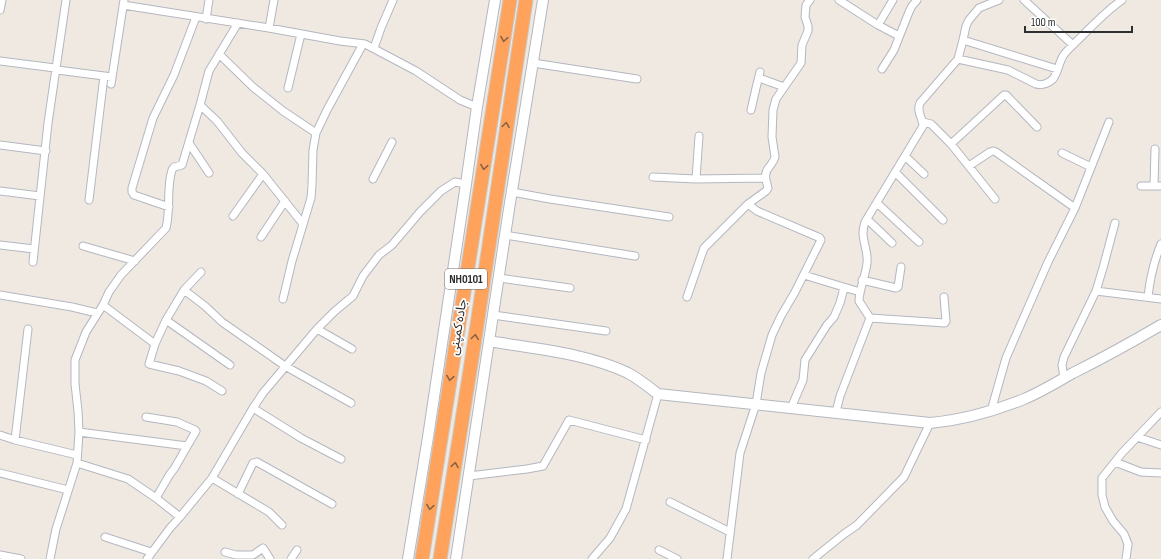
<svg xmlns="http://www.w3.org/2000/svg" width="1161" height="559" viewBox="0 0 1161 559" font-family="'Sofia Sans Condensed','Noto Sans Arabic',sans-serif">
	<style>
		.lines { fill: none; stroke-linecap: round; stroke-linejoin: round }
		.street-casing { stroke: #b4b7c1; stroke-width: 9 }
		.secondary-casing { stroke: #b4b7c1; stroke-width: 12 }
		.highway-casing { stroke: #c9c9c9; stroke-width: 15 }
		.street { stroke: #fff; stroke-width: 7 }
		.secondary { stroke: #fff; stroke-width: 10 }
		.highway { stroke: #ffa35c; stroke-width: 13 }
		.oneway { stroke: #8c6343 }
		.labels { text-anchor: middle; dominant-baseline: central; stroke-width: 3.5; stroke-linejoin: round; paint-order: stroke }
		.shield { fill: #fff; stroke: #6d6d6d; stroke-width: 1 }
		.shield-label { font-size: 12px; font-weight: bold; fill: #2e2e2e }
		.street-label { font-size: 13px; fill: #2e2e2e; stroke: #fff }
	</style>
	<rect width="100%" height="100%" fill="#efe9e1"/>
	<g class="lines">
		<!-- street casing -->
		<g class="street-casing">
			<path id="street" d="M 839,0 L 878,25 L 899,36
				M 1024,0 L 1073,45
				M 123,5 L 269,28 L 340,41 L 365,44 L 416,71 L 460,100 L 477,107
				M 0,10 L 2,0
				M 206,19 L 209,0
				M 878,25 L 893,0
				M 269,28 L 274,0
				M 963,40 L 1057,69
				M 374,48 L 381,28 L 393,0
				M 219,54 L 253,87 L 283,111 L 316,133
				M 958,59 L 1008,70 L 1036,84 C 1042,86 1049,83 1053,79 C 1058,72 1059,63 1063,56 C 1067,50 1073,45 1078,40 C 1092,26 1106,11 1122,0
				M 0,61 L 55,68 L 57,70 L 112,77
				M 533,63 L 637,79
				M 882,69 L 894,50 L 909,12 L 912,6 L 917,0
				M 759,78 L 784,87
				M 111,84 L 124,0
				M 288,88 L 301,34
				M 200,105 L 217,121 L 242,153 L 263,174 L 303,224
				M 751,110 L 756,88 L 760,72
				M 923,122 L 931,124 L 951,144 L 995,199
				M 189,143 L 209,173
				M 951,144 L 1004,95 L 1006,95 L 1037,127
				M 0,145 L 46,151
				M 1062,153 L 1091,167
				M 905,156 L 924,174
				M 969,166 L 990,152 L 993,151 L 996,152 L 1075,208
				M 895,172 L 943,220
				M 653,177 L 696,179 L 765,178
				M 373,179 L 392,142
				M 696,179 L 699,136
				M 1141,186 L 1161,186
				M 1154,186 L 1155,149
				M 0,191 L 40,196
				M 512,192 L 550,199 L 669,217
				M 89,200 L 104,76
				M 877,203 L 919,242
				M 169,207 L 134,195 L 132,192 L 132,188 L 153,118 L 174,75 L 196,17
				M 233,216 L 263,174
				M 867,219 L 892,243
				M 505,235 L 635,256
				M 261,237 L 285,201
				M 0,245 L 34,249
				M 83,246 L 135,261
				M 33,262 L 48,123 L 66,0
				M 201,272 L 184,290 L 166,320 L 155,344 L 149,364 L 179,371 L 206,381 L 222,391
				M 804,275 L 860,292
				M 499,278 L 570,288
				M 862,280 L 896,288 L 898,287 L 901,267
				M 184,290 L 205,306 L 222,322 L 285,366 L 351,403
				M 1096,291 L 1161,299
				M 0,295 L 72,307 L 97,313
				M 687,297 L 704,248 L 748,204 L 766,191 L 768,188 C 766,180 763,173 770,166 C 772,163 774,161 775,157 L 772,137 L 773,110 L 776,99 L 801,63 L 802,45 L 808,31 L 808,26 L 805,17 L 806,5 L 810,0
				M 944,297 L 946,321 L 945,323 L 870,318 L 859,301 C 859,288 869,268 867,257 C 866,244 860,236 865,222 L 923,126 C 923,118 916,112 920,103 L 958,59 L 963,40 L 966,26 L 969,20 L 979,8 L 999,0
				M 1148,297 C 1150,278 1154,261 1161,244
				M 283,299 L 292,261 L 311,198 L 312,185 L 313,150 L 316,133 L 327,110 L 363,44
				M 103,305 L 155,344
				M 493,315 L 606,331
				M 166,320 L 230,365
				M 317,329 L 352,349
				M 1064,378 L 1062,365 L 1064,357 L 1096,291 L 1103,268 L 1115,223
				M 253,408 L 301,438 L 341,459
				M 791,408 L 803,380 L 805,360 L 827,325 L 834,317 L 840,303 L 844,288
				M 991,411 L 1006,358 L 1048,262 L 1075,208 L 1109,122
				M 836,412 L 840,396 L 870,318
				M 146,417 L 177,422 L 195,430 L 196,431 L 174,469 L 170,474 L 156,498
				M 79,432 L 187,446
				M 0,435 L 15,440 L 77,455
				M 1137,437 L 1161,445
				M 15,440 L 28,329
				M 1115,462 L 1141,472 L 1161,473
				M 77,463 L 128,479 L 156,498 L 180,517
				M 0,473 L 68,490
				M 469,476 L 527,469 L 543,466 L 569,420 L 646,440
				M 212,478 L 269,512 L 282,525
				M 238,494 L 253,463 L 257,462 L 332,504
				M 670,502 L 730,532
				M 105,537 L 151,552
				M 659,550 L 677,559
				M 225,552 L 236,555 L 253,555 L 263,548 L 270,559
				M 0,555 L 21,559
				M 50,559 L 56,529 L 77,463 L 79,432 L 78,411 L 75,384 L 75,360 L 86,332 L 103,305 L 109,292 L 121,275 L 166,228 C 171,209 166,189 172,170 L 174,167 L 182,165 L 200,105 L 209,71 L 238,23
				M 147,559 L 170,528 L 180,517 L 212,478 L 253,408 L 263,393 L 317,329 L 335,311 L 353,296 L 363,276 L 379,255 L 392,245 L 420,212 L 441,191 L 455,182 L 466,184
				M 291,559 L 297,550
				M 592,559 L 610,538 L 626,509 L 658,394
				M 727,559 L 740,453 L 756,404 L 761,373 L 772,335 L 781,316 L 795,292 L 821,240 L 820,238 L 818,237 L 757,211 L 748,204
				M 813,559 L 844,534 L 857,525 L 904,477 L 930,423
				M 1126,559 L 1128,544 L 1124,534 L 1113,521 L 1105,507 L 1102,495 L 1102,478 L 1122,453 L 1161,412"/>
		</g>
		<!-- secondary casing -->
		<g class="secondary-casing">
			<path id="secondary" d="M 489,341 C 535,349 586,353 628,373 C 639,379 649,387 658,394 L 930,423 C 962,420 994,411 1024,399 C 1041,392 1057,382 1073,373 C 1103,358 1132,342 1161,325
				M 408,559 L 428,437 L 466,184 L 477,107 L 495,0
				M 456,559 L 509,209 L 543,0"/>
		</g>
		<!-- highway casing -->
		<g class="highway-casing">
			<path id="highway" d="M 422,559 L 510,0
				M 440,559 L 474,345 L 526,0"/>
		</g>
		<!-- street -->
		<use href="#street" class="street"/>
		<!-- secondary -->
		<use href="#secondary" class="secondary"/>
		<!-- highway -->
		<use href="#highway" class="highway"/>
	</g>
	<!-- one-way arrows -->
	<defs><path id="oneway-chevron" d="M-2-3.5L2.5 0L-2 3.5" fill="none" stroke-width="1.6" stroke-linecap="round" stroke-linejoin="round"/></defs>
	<g class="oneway">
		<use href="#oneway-chevron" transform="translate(504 39) rotate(99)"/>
		<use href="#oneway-chevron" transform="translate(506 125) rotate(-81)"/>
		<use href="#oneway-chevron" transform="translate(484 167) rotate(99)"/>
		<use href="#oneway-chevron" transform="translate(475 337) rotate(-82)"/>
		<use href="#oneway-chevron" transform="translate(450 378) rotate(99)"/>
		<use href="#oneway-chevron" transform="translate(455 465) rotate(-81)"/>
		<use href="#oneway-chevron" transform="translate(430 507) rotate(99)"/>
	</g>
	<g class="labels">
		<!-- shield labels -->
		<rect class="shield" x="445" y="269" width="42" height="20" rx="3"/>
		<g class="shield-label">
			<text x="466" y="279">NH0101</text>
		</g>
		<!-- street labels -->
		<g class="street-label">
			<text transform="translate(458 327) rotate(-81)">جاده کمپنی</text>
		</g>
	</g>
	<!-- scale -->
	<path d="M1025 26v6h107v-6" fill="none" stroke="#2e2e2e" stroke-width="2"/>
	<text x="1031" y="26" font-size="12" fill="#2e2e2e" stroke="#ffffff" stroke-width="3" paint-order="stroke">100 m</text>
</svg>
